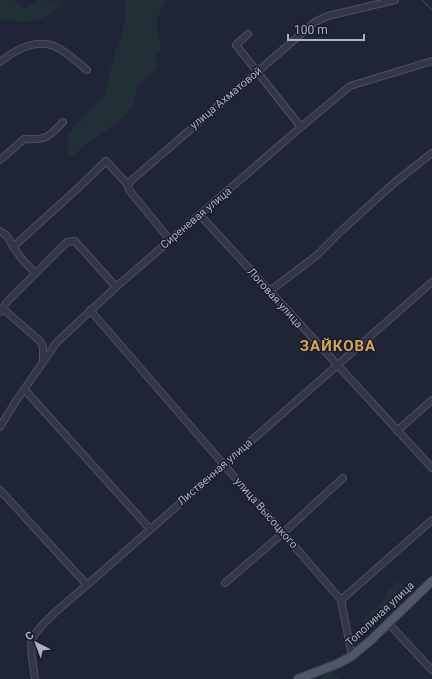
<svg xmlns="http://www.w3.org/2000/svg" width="432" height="679" viewBox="0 0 432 679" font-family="Roboto,sans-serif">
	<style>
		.green { fill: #213037 }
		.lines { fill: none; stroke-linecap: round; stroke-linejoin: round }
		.stream { stroke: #323b5d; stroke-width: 1.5 }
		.minor-casing { stroke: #4d5161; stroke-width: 8 }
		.major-casing { stroke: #3c4050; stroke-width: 10 }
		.minor { stroke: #323646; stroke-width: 6 }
		.major { stroke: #505567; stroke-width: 8 }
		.labels { text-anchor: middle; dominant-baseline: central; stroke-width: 3; stroke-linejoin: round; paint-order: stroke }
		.street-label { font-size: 11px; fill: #acb0c3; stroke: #181c2a }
		.district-label { font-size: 15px; font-weight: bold; letter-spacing: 1px; fill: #d3a657; stroke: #181c2a }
	</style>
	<rect width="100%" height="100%" fill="#1f2436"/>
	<!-- green -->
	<path class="green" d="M 0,0 L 13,0 L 24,8 L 36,2 L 37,0 L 62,1 C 59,5 56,10 52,13 C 37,23 17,23 0,19 Z
		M 125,0 L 166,0 L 156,22 L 161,48 L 155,56 L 158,62 L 155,69 L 137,87 L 135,101 L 127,114 L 104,133 L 90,141 L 73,156 L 68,155 L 67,141 L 68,135 L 76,123 L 82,121 L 87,113 L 103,97 L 108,82 L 115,51 L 122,33 L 125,18 Z
		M 395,582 L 401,583 L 405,588 L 395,605 L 370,628 L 364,626 L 363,620 L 370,612 L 378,607 Z
		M 330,672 L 333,672 L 339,679 L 320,679 L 322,676 Z"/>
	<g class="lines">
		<!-- stream -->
		<path class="stream" d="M 422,0 L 432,10"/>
		<!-- minor casing -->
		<g class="minor-casing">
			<path id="minor" d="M 248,34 L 236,45 L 301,127
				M 0,62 C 15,50 35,39 54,46 C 66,51 77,62 87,70
				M 0,160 L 24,139 C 46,140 48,138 63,122
				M 200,215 L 432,468
				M 0,231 L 6,235 L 21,258 L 35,273
				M 170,240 L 129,190 L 128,185 L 133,179 L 315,22 L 328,16 L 395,0
				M 13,247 L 78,188 L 106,161 L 128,185
				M 270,291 L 316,256 L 341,231 L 394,183 L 432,153
				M 2,308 L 40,341 L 43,347 L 43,361
				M 90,310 L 341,600 L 352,656
				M 0,312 L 7,302 L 67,242 L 75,241 L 116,287
				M 24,389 L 150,529
				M 0,427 L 16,401 L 57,342 L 116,287 L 301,127 L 350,86 L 432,61
				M 397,431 L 432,400
				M 0,490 L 87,585
				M 225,583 L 283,533 L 343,478
				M 341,600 L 432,520
				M 388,623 L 432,670
				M 35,679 C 34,670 29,647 32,639 C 39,624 73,597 87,585 L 432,282"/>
		</g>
		<!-- major casing -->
		<g class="major-casing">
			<path id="major" d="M 298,679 L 337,664 L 352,656 L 370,641 L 432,581"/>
		</g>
		<!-- minor -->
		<use href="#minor" class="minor"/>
		<!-- major -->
		<use href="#major" class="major"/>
	</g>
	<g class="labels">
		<!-- street labels -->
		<g class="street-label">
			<text transform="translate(226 98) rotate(-40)">улица Ахматовой</text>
			<text transform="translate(196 218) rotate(-40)">Сиреневая улица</text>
			<text transform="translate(275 298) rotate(48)">Логовая улица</text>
			<text transform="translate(215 472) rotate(-41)">Лиственная улица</text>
			<text transform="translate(266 513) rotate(49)">улица Высоцкого</text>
			<text transform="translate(380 614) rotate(-43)">Тополиная улица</text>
		</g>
		<!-- district labels -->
		<g class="district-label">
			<text x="338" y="346">ЗАЙКОВА</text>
		</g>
	</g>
	<!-- north arrow -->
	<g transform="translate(36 643) rotate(318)" stroke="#181c2a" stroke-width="3" paint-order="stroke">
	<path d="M0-3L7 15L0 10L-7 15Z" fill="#acb0c3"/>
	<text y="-6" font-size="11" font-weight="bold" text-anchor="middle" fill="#acb0c3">С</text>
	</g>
	<!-- scale -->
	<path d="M288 34v6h76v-6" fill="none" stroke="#acb0c3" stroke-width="2"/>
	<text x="294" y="34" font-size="12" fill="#acb0c3" stroke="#181c2a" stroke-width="3" paint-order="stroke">100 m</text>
</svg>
